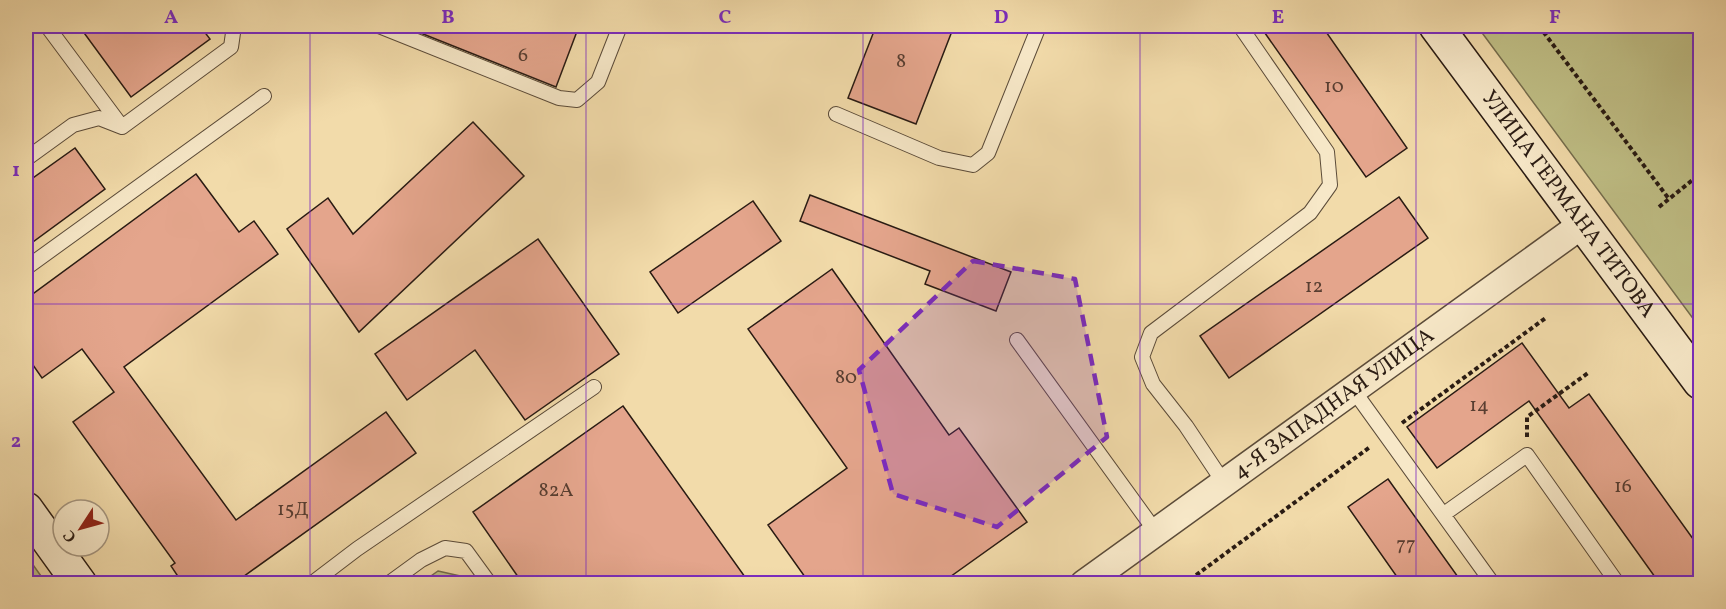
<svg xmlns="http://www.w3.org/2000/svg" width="1726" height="609" viewBox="0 0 1726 609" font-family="Vollkorn,serif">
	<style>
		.green { fill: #bfbe85; stroke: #746c4c; stroke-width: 1.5 }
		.building { fill: #e4a58c; stroke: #291b13; stroke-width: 1.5 }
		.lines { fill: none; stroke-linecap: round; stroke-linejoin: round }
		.lane-casing { stroke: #5b4b39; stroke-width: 16 }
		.street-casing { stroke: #5b4b39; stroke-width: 30 }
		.secondary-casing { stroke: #291b13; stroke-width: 36 }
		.path { stroke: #291b13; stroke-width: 4; stroke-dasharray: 4.5 3; stroke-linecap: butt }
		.lane { stroke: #f7e8c8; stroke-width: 14 }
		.street { stroke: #f7e8c8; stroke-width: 27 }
		.secondary { stroke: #f7e8c8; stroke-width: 33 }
		.marked { fill: #7b2cbf; fill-opacity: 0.2; stroke: #7b2cbf; stroke-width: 4.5; stroke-dasharray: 12 8; stroke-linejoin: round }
		.grid { fill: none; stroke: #7b2cbf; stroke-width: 1.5; stroke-opacity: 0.55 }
		.labels { text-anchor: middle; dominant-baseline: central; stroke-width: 6; stroke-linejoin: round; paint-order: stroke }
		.number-label { font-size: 20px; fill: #583e31 }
		.street-label { font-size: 22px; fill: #291b13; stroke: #f7e8c8 }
		.neatline { fill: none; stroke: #7b2cbf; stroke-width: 2 }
		.grid-label { font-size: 20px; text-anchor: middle; font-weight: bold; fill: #7b2cbf }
	</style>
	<rect width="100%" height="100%" fill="#f2dbaa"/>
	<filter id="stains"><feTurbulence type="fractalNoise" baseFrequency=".00333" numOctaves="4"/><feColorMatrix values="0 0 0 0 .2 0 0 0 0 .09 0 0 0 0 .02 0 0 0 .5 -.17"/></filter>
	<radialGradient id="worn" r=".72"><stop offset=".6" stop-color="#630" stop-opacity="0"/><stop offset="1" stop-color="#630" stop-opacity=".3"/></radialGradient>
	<!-- green -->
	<path class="green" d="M 1477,26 L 1700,26 L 1700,328 Z
		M 26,555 L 46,583 L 26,583 Z
		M 438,571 L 469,578 L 473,583 L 421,583 Z"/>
	<!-- building -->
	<path class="building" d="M 79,26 L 200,26 L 210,39 L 131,97 Z
		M 403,26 L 579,26 L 556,87 Z
		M 876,26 L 954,26 L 916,124 L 848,98 Z
		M 1260,26 L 1322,26 L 1407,148 L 1366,177 Z
		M 473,122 L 524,176 L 359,332 L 287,229 L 328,198 L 353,234 Z
		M 75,148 L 105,189 L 26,247 L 26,183 Z
		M 196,174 L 239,232 L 254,221 L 278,254 L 124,367 L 236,520 L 386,412 L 416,453 L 233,584 L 183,584 L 171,566 L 175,563 L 73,422 L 114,392 L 82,349 L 42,378 L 26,355 L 26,299 Z
		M 810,195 L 1011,272 L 996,311 L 925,284 L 930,271 L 800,221 Z
		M 1399,197 L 1428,238 L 1229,378 L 1200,336 Z
		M 753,201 L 781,241 L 678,313 L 650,272 Z
		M 538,239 L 619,354 L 525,420 L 475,350 L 407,400 L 375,354 Z
		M 832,269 L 949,435 L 959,428 L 1027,522 L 940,584 L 810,584 L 768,525 L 847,468 L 748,329 Z
		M 1522,343 L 1569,408 L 1589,394 L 1701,550 L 1701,576 L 1689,584 L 1660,584 L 1529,401 L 1437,468 L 1407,427 Z
		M 623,406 L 750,584 L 523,584 L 473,512 Z
		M 1388,479 L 1463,584 L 1402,584 L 1348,507 Z"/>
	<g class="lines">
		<!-- lane casing -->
		<g class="lane-casing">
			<path id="lane" d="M 47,26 L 122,127
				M 379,26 L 559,98 L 577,100 L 598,82 L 620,26
				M 836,114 L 939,158 L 973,165 L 988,153 L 1039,26
				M 26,159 L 73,125 L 99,118 L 122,127 L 231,47 L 234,26
				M 26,268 L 264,96
				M 1017,340 L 1156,532
				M 1354,391 L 1493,584
				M 1224,483 L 1186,426 L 1153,384 L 1142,357 L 1151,333 L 1310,213 L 1330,185 L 1327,152 L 1240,26
				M 1444,514 L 1527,455 L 1618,584
				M 311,584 L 357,549 L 594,387
				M 388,584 L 421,560 L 445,548 L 466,551 L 490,584"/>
		</g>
		<!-- street casing -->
		<g class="street-casing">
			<g id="street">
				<path id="s1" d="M 1084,584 L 1583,224"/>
			</g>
		</g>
		<!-- secondary casing -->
		<g class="secondary-casing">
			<g id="secondary">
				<path id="s2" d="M 1436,26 L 1700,382"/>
				<path d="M 26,509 L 80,584"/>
			</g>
		</g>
		<!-- path -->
		<path class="path" d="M 1539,26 L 1669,199
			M 1659,207 L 1700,174
			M 1402,423 L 1547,317
			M 1527,437 L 1527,417 L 1588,373
			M 1184,584 L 1370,447"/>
		<!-- lane -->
		<use href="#lane" class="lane"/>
		<!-- street -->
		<use href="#street" class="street"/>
		<!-- secondary -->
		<use href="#secondary" class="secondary"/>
	</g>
	<!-- marked area -->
	<path class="marked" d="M 973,261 L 1075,279 L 1107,437 L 997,527 L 893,494 L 859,370 Z"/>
	<!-- grid -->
	<path class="grid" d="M 310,26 L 310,584M 586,26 L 586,584M 863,26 L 863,584M 1140,26 L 1140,584M 1416,26 L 1416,584M 26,304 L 1700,304"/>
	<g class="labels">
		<!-- number labels -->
		<g class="number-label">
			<text x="523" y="56">6</text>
			<text x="901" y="62">8</text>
			<text x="1334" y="87">10</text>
			<text x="1314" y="287">12</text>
			<text x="846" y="378">80</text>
			<text x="1479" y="406">14</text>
			<text x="1623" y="487">16</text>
			<text x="556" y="491">82А</text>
			<text x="293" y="510">15Д</text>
			<text x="1406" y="545">77</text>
		</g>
		<!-- street labels -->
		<g class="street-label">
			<text stroke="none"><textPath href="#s2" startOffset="222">УЛИЦА ГЕРМАНА ТИТОВА</textPath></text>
			<text stroke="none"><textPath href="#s1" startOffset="308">4-Я ЗАПАДНАЯ УЛИЦА</textPath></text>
		</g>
	</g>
	<!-- margin -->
	<rect width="1726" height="609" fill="none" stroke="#f2dbaa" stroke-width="66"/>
	<!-- north arrow -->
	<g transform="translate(81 528) rotate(234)"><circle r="28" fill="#f7e8c8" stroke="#a59680" stroke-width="1.5"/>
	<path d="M0-4.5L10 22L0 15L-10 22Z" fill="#8f2418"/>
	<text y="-9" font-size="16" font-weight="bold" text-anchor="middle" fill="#291b13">С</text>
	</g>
	<rect x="33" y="33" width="1660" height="543" class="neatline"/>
	<g class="grid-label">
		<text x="171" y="23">A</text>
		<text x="448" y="23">B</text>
		<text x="725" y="23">C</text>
		<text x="1001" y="23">D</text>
		<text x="1278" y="23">E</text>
		<text x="1555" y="23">F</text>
		<text x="16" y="176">1</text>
		<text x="16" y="447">2</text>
	</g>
	<rect width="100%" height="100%" filter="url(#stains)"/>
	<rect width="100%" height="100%" fill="url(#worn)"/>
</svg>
